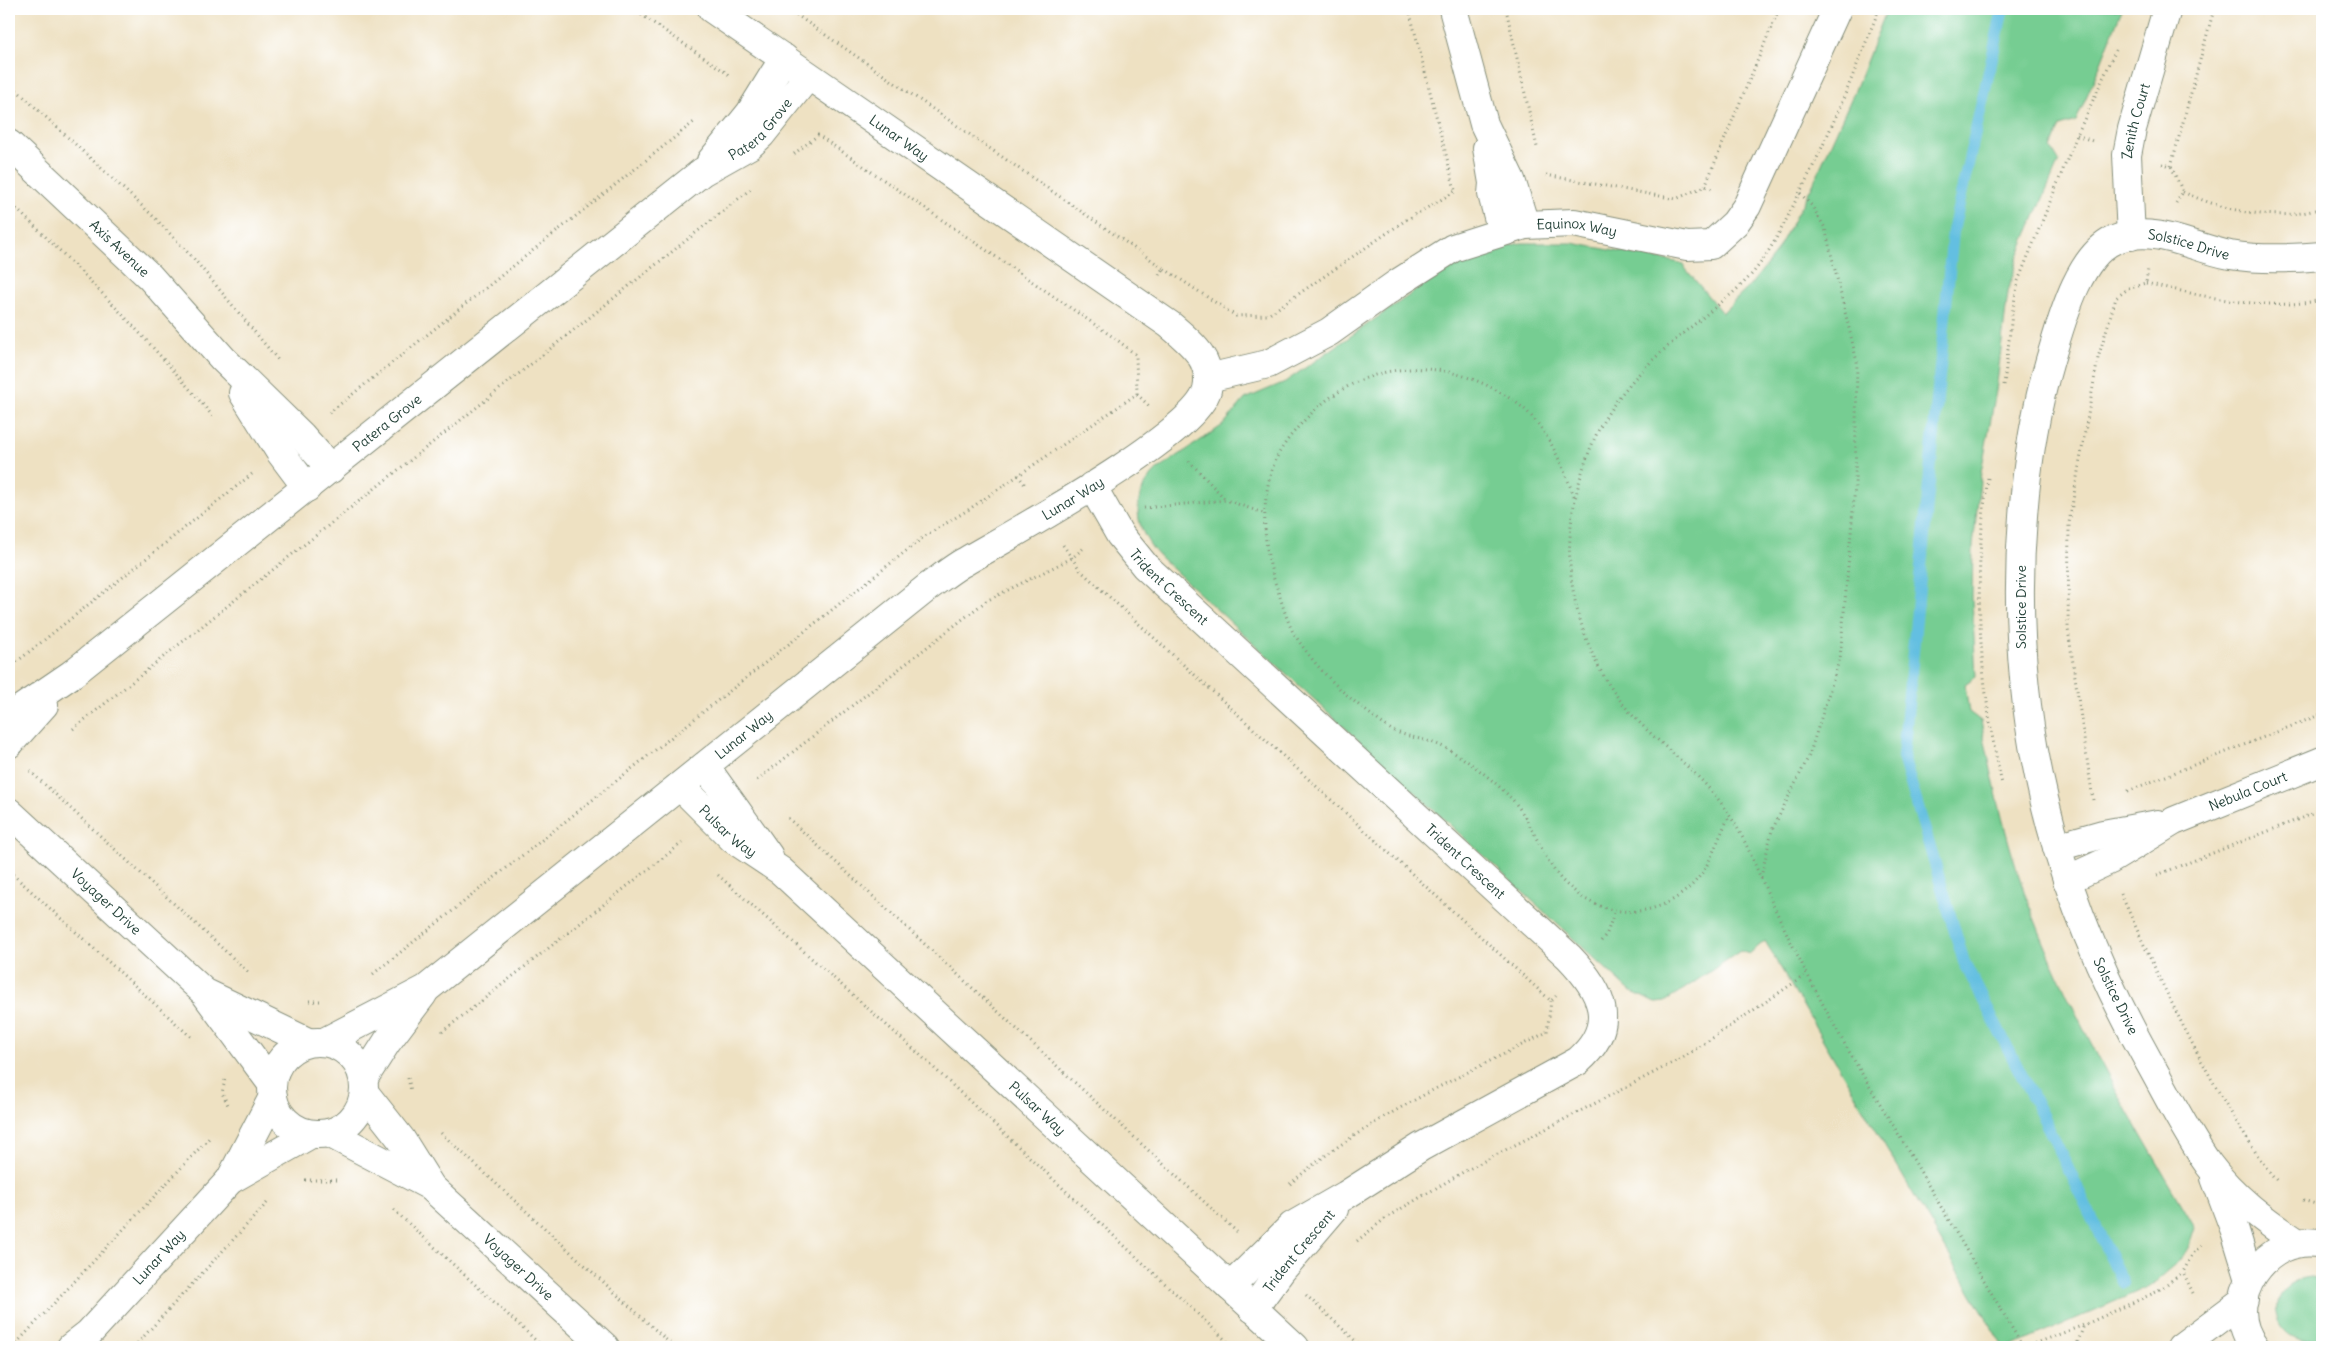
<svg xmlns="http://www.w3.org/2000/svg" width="2331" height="1356" viewBox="0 0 2331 1356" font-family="Delius,sans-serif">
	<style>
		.green { fill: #76cd92; stroke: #4a8563 }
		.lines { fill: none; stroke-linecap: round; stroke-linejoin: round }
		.stream { stroke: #63bfe1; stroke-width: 12 }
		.minor-casing { stroke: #868f7b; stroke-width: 30 }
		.path { stroke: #868f7b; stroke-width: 3; stroke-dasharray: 1 4; stroke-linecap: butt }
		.minor { stroke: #fff; stroke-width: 28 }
		.labels { text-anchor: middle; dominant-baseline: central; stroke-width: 4; stroke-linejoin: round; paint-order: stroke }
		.street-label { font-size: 14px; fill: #1f3d34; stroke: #fff }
	</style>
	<rect width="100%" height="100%" fill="#fff"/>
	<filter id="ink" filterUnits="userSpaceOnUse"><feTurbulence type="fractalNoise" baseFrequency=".02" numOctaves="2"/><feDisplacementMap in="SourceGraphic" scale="10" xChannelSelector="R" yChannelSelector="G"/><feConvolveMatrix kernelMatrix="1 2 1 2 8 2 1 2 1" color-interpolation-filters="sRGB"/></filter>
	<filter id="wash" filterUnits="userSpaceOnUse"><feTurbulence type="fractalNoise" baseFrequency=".0096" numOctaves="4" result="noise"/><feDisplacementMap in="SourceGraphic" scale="20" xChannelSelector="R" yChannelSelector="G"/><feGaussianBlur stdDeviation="1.12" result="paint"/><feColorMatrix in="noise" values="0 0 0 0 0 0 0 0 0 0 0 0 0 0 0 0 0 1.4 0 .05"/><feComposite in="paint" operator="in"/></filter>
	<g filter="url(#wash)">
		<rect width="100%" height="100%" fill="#eee1c2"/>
		<!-- green -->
		<path class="green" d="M 1887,9 L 2122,9 L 2098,70 L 2076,121 L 2060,126 L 2051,148 L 2059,161 L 2018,256 L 2008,292 L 1996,391 L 1981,472 L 1973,546 L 1972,599 L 1976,677 L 1965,685 L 1969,712 L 1981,721 C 1994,787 2008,852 2033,915 C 2075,1025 2136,1126 2195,1227 L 2188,1248 L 2179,1262 L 2150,1286 L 2011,1347 L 2003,1347 L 1765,941 L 1749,954 L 1740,951 L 1665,1002 L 1656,1003 L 1630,991 L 1160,557 C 1135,530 1128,498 1157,470 L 1223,425 L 1245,399 L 1285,382 L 1451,266 L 1493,249 L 1521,243 L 1572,243 L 1681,263 L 1722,313 L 1748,288 L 1775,254 L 1812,186 L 1855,90 Z
			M 2311,1277 L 2322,1280 L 2322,1338 C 2271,1354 2257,1281 2311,1277 Z"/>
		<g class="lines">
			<!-- stream -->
			<path class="stream" d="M 2003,9 L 1953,231 L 1903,757 L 1964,962 L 2051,1133 L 2123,1283"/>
		</g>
	</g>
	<g filter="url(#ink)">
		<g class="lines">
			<!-- minor casing -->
			<g class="minor-casing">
				<g id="minor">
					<path d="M 1453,9 L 1484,124 L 1511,180 L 1525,225"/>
					<path id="s1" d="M 9,144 L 150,277 L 223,359 L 301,435 L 331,469"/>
					<path d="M 1487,148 L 1493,183 L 1492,194 L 1502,232"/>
					<path d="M 711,161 L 750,113 L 784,58"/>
					<path id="s2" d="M 2131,236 L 2127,155 L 2132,129 L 2167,9"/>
					<path id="s3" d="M 1208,378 L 1268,364 L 1329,332 L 1398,283 L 1453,248 L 1525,225 L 1574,223 L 1687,246 L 1711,245 L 1735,223 L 1747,206 L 1837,9"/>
					<path d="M 243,393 L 280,452 L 307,488"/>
					<path id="s4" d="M 1092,486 L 1120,535 L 1145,566 L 1569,957 C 1602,991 1619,1025 1578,1061 L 1421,1147 L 1346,1195 L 1292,1226 L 1230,1287"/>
					<path id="s5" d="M 9,717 L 72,674 L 702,172 L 750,145 L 761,135 L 808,76"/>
					<path d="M 9,744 L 44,705"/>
					<path d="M 705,766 L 769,856"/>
					<path id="s6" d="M 680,786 L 733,839 L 781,871 L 1295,1347"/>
					<path id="s7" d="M 9,812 L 204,992 L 272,1084"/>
					<path d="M 2057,847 L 2103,834 L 2158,824"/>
					<path id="s8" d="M 2067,880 L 2110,860 L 2174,821 L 2322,761"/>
					<path d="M 208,994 L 308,1042"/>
					<circle cx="318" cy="1088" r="46"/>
					<path id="s9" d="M 324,1042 L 426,989 L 928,587 C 938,580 948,572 959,565 C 1006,537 1195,436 1207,390 C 1214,360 1190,342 1170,325 L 712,9"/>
					<path d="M 364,1078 L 387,1042 L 423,994"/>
					<path id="s10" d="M 364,1092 L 401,1139 L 431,1187 L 605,1347"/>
					<path d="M 329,1133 L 430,1186"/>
					<path d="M 2215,1178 L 2235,1231 L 2250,1280"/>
					<path d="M 230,1180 L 273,1097"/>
					<path id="s11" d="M 2298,1243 C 2265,1221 2233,1197 2209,1165 C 2186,1133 2168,1096 2149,1062 C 2053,891 2007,713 2023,516 C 2027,463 2035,411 2050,360 C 2061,324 2077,257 2114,240 C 2154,223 2192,248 2230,255 C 2261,260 2291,259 2322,256"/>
					<path id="s12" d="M 1253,1309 L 1281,1271 L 1334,1209"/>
					<path id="s13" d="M 71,1347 L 89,1333 L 230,1180 L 311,1134"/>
					<path d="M 2181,1347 L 2244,1300"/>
					<path d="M 2255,1347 C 2218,1302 2267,1231 2322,1244"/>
				</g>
			</g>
			<!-- path -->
			<path class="path" d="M 633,9 L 731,76
				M 788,9 L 1163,268
				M 1409,9 L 1455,190
				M 1506,9 L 1537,147
				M 1879,9 C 1855,70 1832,131 1801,190 C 1788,216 1776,242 1759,265 C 1743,287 1721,302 1701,319 C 1658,353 1615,390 1593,442 C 1568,503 1561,563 1582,626 C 1593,662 1611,693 1637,720 C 1670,754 1704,775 1730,816 C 1746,840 1756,868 1768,894 C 1788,937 1809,979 1832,1021 C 1852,1058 1874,1094 1896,1130 C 1938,1202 1981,1275 2023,1347
				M 9,83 L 154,217 L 194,259 L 278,360
				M 2077,135 L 2095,142
				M 794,154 L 818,135 L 1116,339 L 1136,355 L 1137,394
				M 2162,164 L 2171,166 L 2183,192 L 2176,203
				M 2171,166 L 2214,9
				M 1546,175 L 1676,199 L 1705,186 L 1714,190
				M 1705,186 L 1779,9
				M 2183,192 C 2225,211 2277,223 2322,208
				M 9,202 C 83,271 150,341 215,419
				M 1159,275 L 1163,268 L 1236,316 L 1268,315 L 1406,220 L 1456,191
				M 2146,283 C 2203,296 2263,312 2322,300
				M 2004,385 L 2012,314 L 2018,281 L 2077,135 L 2116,50
				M 329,413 L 694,122
				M 1189,461 L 1226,500
				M 1018,475 L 1025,485
				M 1988,478 C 1972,579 1979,684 2002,784
				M 1574,496 C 1563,468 1553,441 1533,418 C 1524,407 1513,400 1501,393 C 1440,356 1368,361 1315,410 C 1301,423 1287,438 1278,455 C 1259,494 1262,548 1277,588 C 1282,602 1286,619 1293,632 C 1313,665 1340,691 1370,714 C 1377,719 1385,727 1394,731 C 1408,737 1424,739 1439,745 C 1459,753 1495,781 1510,797 C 1533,820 1544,866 1568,886 C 1574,890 1580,897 1587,900 C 1627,923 1676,910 1702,873 C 1712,859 1721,831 1730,815
				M 1144,508 L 1226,500 L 1263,513
				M 1063,545 L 1080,570 L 1551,1001 L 1556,996
				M 9,668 L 252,474
				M 73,729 L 752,188
				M 30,771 L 248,972
				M 757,780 L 986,601 L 1072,558 L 1085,547
				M 2128,791 L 2322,714
				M 2093,800 L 2068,629 L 2069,523 L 2098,358 L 2116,298 L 2130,287 L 2146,283 L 2148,269
				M 788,818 L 1237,1232
				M 9,871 L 191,1037
				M 718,875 L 919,1054 L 1233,1347
				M 2157,875 L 2322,810
				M 1761,877 L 1772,830 L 1809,756 L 1840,658 L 1855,487 L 1857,362 L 1825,228 L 1812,206 L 1799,192
				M 2121,894 C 2153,966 2187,1038 2227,1106 C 2243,1132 2258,1159 2278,1182
				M 1601,941 L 1607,933 L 1615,910
				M 373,974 L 925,536 L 968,510 L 1137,394 L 1149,406
				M 309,1001 L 323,1001
				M 442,1032 L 682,843
				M 408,1078 L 411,1091
				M 225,1080 L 222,1093 L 228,1105
				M 441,1133 L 674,1347
				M 305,1180 L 339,1180
				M 1290,1184 C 1365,1118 1459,1078 1547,1032 L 1551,1001
				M 2303,1200 L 2322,1206
				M 394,1210 L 543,1347
				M 1357,1241 L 1387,1217 L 1465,1171 L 1684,1057 L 1807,974
				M 2193,1293 L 2183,1272 L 2192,1255 L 2203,1243
				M 1306,1295 L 1362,1347
				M 13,1347 L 211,1136
				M 134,1347 L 267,1203
				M 2026,1347 L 2084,1325 L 2156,1292 L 2183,1272
				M 2076,1347 L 2084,1325"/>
			<!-- minor -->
			<use href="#minor" class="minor"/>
		</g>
	</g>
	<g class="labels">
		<!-- street labels -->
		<g class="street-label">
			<text stroke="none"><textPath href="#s2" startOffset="116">Zenith Court</textPath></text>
			<text stroke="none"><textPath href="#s5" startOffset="955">Patera Grove</textPath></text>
			<text transform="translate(899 138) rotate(35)">Lunar Way</text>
			<text stroke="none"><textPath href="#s3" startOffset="408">Equinox Way</textPath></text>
			<text stroke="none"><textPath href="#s11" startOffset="1182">Solstice Drive</textPath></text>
			<text stroke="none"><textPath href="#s1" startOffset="152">Axis Avenue</textPath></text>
			<text stroke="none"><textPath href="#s5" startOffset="479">Patera Grove</textPath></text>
			<text stroke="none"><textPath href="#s9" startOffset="928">Lunar Way</textPath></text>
			<text stroke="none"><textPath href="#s4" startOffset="128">Trident Crescent</textPath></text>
			<text transform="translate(2021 607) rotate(-90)">Solstice Drive</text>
			<text stroke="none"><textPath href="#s9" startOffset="522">Lunar Way</textPath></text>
			<text stroke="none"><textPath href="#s8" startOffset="202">Nebula Court</textPath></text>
			<text stroke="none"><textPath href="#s6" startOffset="66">Pulsar Way</textPath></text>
			<text stroke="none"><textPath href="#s4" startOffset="532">Trident Crescent</textPath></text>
			<text stroke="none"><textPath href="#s7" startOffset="132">Voyager Drive</textPath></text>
			<text transform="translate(2116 996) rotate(64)">Solstice Drive</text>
			<text stroke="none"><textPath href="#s6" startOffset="482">Pulsar Way</textPath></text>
			<text stroke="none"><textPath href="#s12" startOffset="74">Trident Crescent</textPath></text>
			<text stroke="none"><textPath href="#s13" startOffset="126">Lunar Way</textPath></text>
			<text stroke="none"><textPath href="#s10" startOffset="235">Voyager Drive</textPath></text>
		</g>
	</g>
	<!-- margin -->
	<rect width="2331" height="1356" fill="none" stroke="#fff" stroke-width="30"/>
</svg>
